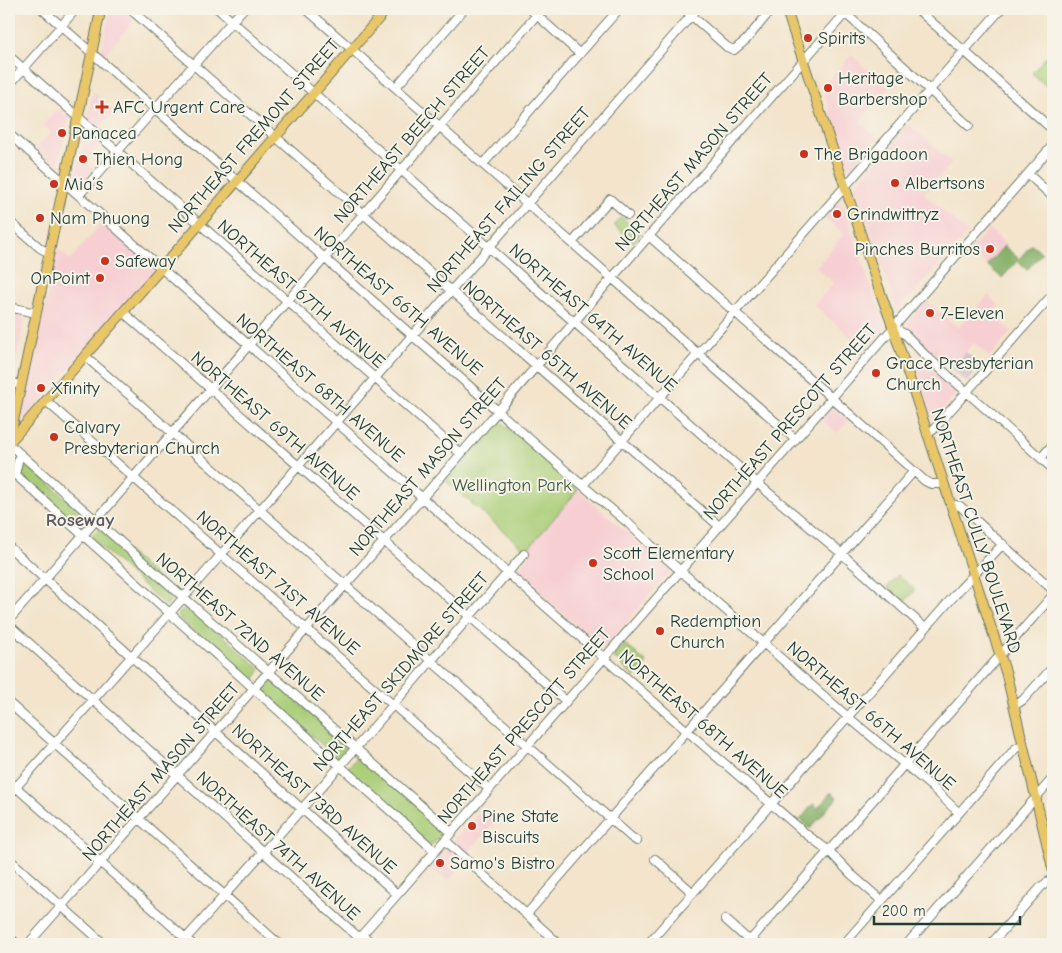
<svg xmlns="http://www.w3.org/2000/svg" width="1062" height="953" viewBox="0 0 1062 953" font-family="'Comic Neue',sans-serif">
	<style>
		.built { fill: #f7cfd3 }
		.industrial { fill: #d2bdc7 }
		.green { fill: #a9cd76; stroke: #648555 }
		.forest { fill: #86b067; stroke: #52764e }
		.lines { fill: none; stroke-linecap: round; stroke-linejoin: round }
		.minor-casing { stroke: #697769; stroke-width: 10 }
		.major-casing { stroke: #697769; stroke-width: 11 }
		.minor { stroke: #fff; stroke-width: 8 }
		.major { stroke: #e9c769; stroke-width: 9 }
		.poi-dot { fill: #c8321e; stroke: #f7f3e8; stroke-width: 2 }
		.labels { text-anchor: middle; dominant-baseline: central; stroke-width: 4; stroke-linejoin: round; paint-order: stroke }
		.poi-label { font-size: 18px; fill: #1f3d34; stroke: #f7f3e8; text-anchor: start }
		.street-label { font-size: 18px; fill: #1f3d34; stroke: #f7f3e8 }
		.park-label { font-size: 18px; fill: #3b5a41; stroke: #f7f3e8 }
		.neighbourhood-label { font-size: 19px; font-weight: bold; fill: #5e5a63; stroke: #f7f3e8 }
	</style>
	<rect width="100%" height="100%" fill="#f7f3e8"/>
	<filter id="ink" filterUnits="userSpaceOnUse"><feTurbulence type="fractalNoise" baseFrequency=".02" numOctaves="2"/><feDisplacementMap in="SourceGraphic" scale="10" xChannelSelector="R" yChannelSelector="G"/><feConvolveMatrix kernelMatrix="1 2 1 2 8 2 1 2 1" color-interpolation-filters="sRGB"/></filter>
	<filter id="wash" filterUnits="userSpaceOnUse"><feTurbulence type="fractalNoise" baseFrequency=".0096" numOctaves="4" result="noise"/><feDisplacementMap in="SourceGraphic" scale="20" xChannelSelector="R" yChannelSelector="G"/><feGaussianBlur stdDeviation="1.12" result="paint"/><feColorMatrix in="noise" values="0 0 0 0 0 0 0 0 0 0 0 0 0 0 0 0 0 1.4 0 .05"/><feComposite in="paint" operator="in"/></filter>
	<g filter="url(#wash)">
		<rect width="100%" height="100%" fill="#f3e4cb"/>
		<!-- built -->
		<path class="built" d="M 111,9 L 121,9 L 134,21 L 105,54 L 101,51 Z
			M 851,55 L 889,88 L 859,122 L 878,138 L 850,169 L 848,167 L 822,88 Z
			M 93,91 L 115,111 L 100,127 L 108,135 L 85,161 L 93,169 L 78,186 L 74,182 Z
			M 58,108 L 69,118 L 58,168 L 36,149 L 51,132 L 43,125 Z
			M 909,124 L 952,163 L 924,194 L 968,233 L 897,311 L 855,186 Z
			M 839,202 L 844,207 L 876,303 L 886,325 L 884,330 L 866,350 L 814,305 L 834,283 L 816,267 L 844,234 L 825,218 Z
			M 101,224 L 154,266 L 155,270 L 20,425 L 57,248 L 70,260 Z
			M 989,229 L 1006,244 L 987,265 L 970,250 Z
			M 988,295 L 999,305 L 995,310 L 1000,314 L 997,318 L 1012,331 L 990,357 L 974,343 L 951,369 L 906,328 L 907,323 L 926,300 L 958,328 Z
			M 9,314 L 25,318 L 12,379 L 9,378 Z
			M 908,349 L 957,392 L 933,421 Z
			M 832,407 L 848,421 L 837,433 L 821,419 Z
			M 578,490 L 671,571 L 603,649 L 516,572 L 530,555 L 526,551 Z
			M 482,808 L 496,820 L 469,852 L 471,854 L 448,881 L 431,867 Z"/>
		<!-- industrial -->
		<path class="industrial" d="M 966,352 L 982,366 L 967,382 L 951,369 Z"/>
		<!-- green -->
		<path class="green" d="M 1047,56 L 1053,61 L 1053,92 L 1032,73 Z
			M 621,217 L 641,234 L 633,242 L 614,225 Z
			M 498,419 L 578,490 L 526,551 L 445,480 Z
			M 21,459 L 88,518 L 80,528 L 17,473 Z
			M 100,527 L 176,595 L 166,606 L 90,537 Z
			M 898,575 L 915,590 L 904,602 L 887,587 Z
			M 188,604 L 261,670 L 253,681 L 251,682 L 177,616 Z
			M 625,644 L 647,663 L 634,677 L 613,657 Z
			M 272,680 L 273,680 L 347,746 L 338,757 L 337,758 L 262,692 Z
			M 358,755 L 360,756 L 445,830 L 431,846 L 347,769 Z"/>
		<!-- forest -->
		<path class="forest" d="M 1032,244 L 1042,253 L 1027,270 L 1017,261 L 1002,278 L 987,265 L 1004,246 L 1019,259 Z
			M 831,792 L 837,798 L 810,829 L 800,820 L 813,804 L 818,808 Z"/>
	</g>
	<g filter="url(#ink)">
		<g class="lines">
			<!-- minor casing -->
			<g class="minor-casing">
				<path id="minor" d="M 42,9 L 575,479 L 628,523 L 651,545 L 848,717 L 933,788 L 959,813
					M 130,9 L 719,526
					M 218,9 L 757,483 L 842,554 L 925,628
					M 306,9 L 795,439
					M 530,9 L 580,54
					M 684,9 L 727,47 L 734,50 L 746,40 L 772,9
					M 917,9 L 1053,130
					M 845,13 L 969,126
					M 9,56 L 461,454
					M 9,85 L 76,9
					M 396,87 L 464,9
					M 9,134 L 687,731 L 806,834 L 829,851 L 851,874 L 882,901
					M 483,164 L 619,9
					M 1028,174 L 1053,197
					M 79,195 L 243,9
					M 9,221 L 40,248 L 49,253
					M 649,236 L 925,481 L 931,484 L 943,484
					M 572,243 L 610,199 L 628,215
					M 9,307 L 36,313
					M 123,312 L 566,701
					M 893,327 L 906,335 L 924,354 L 1053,469
					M 85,356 L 631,837 L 637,841
					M 9,382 L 21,385
					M 46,401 L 489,789
					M 927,434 L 933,430 L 1053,294
					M 9,444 L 451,832
					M 1041,458 L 1053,444
					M 9,469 L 435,851
					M 15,475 L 19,457 L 21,455
					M 583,485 L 1001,9
					M 950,504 L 960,506 L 1053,590
					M 9,547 L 397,894
					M 9,620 L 542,9
					M 9,625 L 356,935 L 367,939 L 373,944
					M 9,703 L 279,944
					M 1014,706 L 1023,700 L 1053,667
					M 9,781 L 192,944
					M 9,795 L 184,597 L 697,9
					M 445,840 L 559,944
					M 9,859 L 104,944
					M 655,859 L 693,893
					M 526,915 L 914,471
					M 725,919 L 746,938 L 751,939 L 757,944
					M 9,937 L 17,944
					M 28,944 L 461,454 L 612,278 L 849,9
					M 181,944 L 340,766 L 524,554
					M 354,944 L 1053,145
					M 648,944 L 961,588 L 1003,544
					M 747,944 L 1053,595
					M 844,944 L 1015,749 L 1023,744
					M 907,944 L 1053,778
					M 991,944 L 1041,887 L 1053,878"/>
			</g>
			<!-- major casing -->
			<g class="major-casing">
				<path id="major" d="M 786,9 L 878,286 L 890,319 L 1006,673 L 1053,870
					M 9,442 L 101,9
					M 9,443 L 387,9"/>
			</g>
			<!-- minor -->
			<use href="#minor" class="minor"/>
			<!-- major -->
			<use href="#major" class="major"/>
		</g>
	</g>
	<!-- markers -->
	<g class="poi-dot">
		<circle cx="808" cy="38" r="5"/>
		<circle cx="828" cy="88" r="5"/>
		<path d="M99.5 99.5h5v5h5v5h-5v5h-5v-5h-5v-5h5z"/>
		<circle cx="62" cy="133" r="5"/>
		<circle cx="804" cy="154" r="5"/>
		<circle cx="83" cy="159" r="5"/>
		<circle cx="895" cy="183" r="5"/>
		<circle cx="54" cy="184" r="5"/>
		<circle cx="837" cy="214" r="5"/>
		<circle cx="40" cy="218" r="5"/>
		<circle cx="990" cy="249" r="5"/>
		<circle cx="105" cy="261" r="5"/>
		<circle cx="100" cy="278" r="5"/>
		<circle cx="930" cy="313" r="5"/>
		<circle cx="876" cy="373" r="5"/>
		<circle cx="41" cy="388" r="5"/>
		<circle cx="54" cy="437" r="5"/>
		<circle cx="593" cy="563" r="5"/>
		<circle cx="660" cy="631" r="5"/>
		<circle cx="472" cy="826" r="5"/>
		<circle cx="440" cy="863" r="5"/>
	</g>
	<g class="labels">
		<!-- poi labels -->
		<g class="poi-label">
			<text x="818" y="38">Spirits</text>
			<text x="838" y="78">Heritage<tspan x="838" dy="21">Barbershop</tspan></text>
			<text x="113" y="107">AFC Urgent Care</text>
			<text x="72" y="133">Panacea</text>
			<text x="814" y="154">The Brigadoon</text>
			<text x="93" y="159">Thien Hong</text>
			<text x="905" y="183">Albertsons</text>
			<text x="64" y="184">Mia’s</text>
			<text x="847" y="214">Grindwittryz</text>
			<text x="50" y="218">Nam Phuong</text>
			<text x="980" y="249" text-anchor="end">Pinches Burritos</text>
			<text x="115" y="261">Safeway</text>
			<text x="90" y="278" text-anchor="end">OnPoint</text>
			<text x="940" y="313">7-Eleven</text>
			<text x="886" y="363">Grace Presbyterian<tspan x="886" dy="21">Church</tspan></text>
			<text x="51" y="388">Xfinity</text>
			<text x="64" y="427">Calvary<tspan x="64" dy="21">Presbyterian Church</tspan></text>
			<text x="603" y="553">Scott Elementary<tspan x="603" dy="21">School</tspan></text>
			<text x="670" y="621">Redemption<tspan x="670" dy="21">Church</tspan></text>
			<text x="482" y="816">Pine State<tspan x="482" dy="21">Biscuits</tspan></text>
			<text x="450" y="863">Samo's Bistro</text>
		</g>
		<!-- street labels -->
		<g class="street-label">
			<text transform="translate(412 135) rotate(-49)">NORTHEAST BEECH STREET</text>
			<text transform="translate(254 136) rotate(-49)">NORTHEAST FREMONT STREET</text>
			<text transform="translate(694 162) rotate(-49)">NORTHEAST MASON STREET</text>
			<text transform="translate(509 200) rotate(-49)">NORTHEAST FAILING STREET</text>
			<text transform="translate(301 294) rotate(41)">NORTHEAST 67TH AVENUE</text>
			<text transform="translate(398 301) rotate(41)">NORTHEAST 66TH AVENUE</text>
			<text transform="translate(593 318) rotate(41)">NORTHEAST 64TH AVENUE</text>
			<text transform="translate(547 355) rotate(41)">NORTHEAST 65TH AVENUE</text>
			<text transform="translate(320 388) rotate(41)">NORTHEAST 68TH AVENUE</text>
			<text transform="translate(790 422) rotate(-49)">NORTHEAST PRESCOTT STREET</text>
			<text transform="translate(275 426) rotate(41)">NORTHEAST 69TH AVENUE</text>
			<text transform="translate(428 467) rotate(-49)">NORTHEAST MASON STREET</text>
			<text transform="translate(976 531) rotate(72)">NORTHEAST CULLY BOULEVARD</text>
			<text transform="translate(278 583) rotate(41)">NORTHEAST 71ST AVENUE</text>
			<text transform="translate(240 627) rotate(41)">NORTHEAST 72ND AVENUE</text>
			<text transform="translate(401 672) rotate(-49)">NORTHEAST SKIDMORE STREET</text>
			<text transform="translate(871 716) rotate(41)">NORTHEAST 66TH AVENUE</text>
			<text transform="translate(703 724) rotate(41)">NORTHEAST 68TH AVENUE</text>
			<text transform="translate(524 726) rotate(-49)">NORTHEAST PRESCOTT STREET</text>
			<text transform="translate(161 772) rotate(-49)">NORTHEAST MASON STREET</text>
			<text transform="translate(314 799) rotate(42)">NORTHEAST 73RD AVENUE</text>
			<text transform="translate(278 846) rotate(42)">NORTHEAST 74TH AVENUE</text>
		</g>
		<!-- park labels -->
		<g class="park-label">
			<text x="512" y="485">Wellington Park</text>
		</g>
		<!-- neighbourhood labels -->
		<g class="neighbourhood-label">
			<text x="80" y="520">Roseway</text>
		</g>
	</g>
	<!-- margin -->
	<rect width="1062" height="953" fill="none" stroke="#f7f3e8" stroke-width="30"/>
	<!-- scale -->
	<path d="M874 916v8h146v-8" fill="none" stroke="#1f3d34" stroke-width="2.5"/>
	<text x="882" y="916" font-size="15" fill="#1f3d34" stroke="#f7f3e8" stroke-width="4" paint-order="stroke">200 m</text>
</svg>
